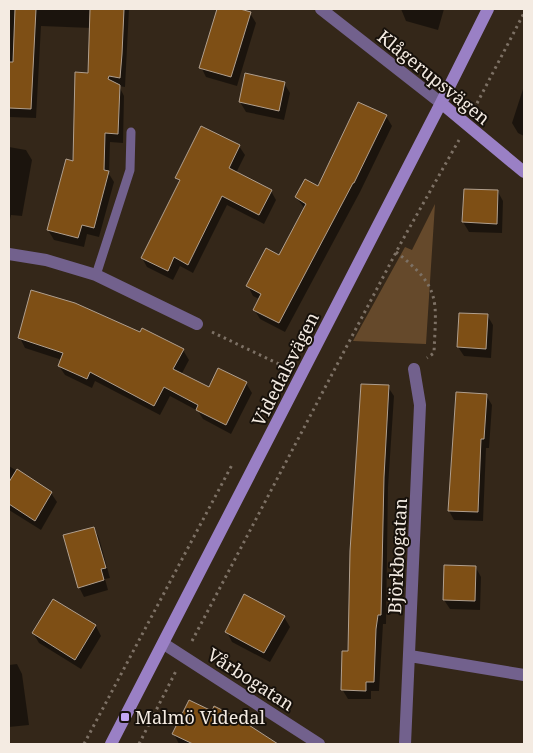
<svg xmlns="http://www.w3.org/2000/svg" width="533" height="753" viewBox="0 0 533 753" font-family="'Noto Serif',serif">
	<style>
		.green { fill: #65492b }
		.shadow { fill: #0007 }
		.building { fill: #7e4f15; stroke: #b09f8e }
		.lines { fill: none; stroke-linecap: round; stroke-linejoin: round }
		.path { stroke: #7d7165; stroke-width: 3; stroke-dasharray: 2.5 4; stroke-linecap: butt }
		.lane { stroke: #72618d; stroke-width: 9 }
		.street { stroke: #72618d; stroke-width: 12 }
		.secondary { stroke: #9a80c5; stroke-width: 12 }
		.poi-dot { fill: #c3a7f2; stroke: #17110b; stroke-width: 2 }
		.labels { text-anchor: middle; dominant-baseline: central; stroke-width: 4; stroke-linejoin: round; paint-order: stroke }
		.street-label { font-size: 18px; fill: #f4ebe2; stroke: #17110b }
		.poi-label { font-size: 18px; fill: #f4ebe2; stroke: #17110b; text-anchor: start }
	</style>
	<rect width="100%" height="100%" fill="#342719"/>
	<!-- green -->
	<path class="green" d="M 435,204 L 426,344 L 353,341 L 405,247 L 412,250 Z"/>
	<!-- shadow -->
	<path class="shadow" d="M 9,9 L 129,9 L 125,87 L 119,86 L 124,96 L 123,143 L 110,142 L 109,174 L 114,182 L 99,237 L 87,234 L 84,247 L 54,240 L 48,230 L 75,163 L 89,74 L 91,28 L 41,26 L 36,118 L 9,117 Z
		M 218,9 L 236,9 L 250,13 L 256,23 L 237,86 L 206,77 L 201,67 Z
		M 401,9 L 444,9 L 438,30 L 406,21 Z
		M 284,83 L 290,93 L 284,120 L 246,112 L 240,102 Z
		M 524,86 L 524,136 L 518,133 L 512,123 Z
		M 386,116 L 392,126 L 360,192 L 285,332 L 260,319 L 254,309 L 259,299 L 253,296 L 248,286 L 280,257 L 305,209 L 296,197 L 318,188 Z
		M 239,146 L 245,155 L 236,173 L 271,191 L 276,200 L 264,224 L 227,205 L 193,273 L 180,266 L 173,280 L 147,267 L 142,258 L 180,183 L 177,178 Z
		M 9,147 L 26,150 L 32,160 L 22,216 L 11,215 L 9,224 Z
		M 498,192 L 503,201 L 502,233 L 469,232 L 463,222 Z
		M 487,315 L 493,325 L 491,358 L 464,356 L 458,347 Z
		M 20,338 L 183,350 L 189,360 L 181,375 L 209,389 L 246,383 L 252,393 L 231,434 L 203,419 L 198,411 L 170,396 L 160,415 L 95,381 L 92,388 L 65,375 L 59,366 L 62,360 L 25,348 Z
		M 388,387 L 394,396 L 388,487 L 386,624 L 383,624 L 379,691 L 371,691 L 371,699 L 348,699 L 342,689 Z
		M 486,395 L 492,405 L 489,448 L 486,448 L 483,521 L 454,520 L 449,511 Z
		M 9,466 L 51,493 L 57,502 L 41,530 L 9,510 Z
		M 94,528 L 99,538 L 110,578 L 105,579 L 108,590 L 84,597 L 79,587 Z
		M 476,568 L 481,577 L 480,610 L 450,609 L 444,600 Z
		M 53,601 L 96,626 L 101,636 L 81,669 L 39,643 L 33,633 Z
		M 284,617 L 290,627 L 270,662 L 232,642 L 227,632 Z
		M 17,664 L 22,674 L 29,725 L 9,727 L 9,665 Z
		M 212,713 L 238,719 L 276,744 L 179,744 L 174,734 Z"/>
	<!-- building -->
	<path class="building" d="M 15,9 L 36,9 L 31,109 L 9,108 L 9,62 L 13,62 Z
		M 90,9 L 124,9 L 122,54 L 120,78 L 109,76 L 108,79 L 120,85 L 118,134 L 105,133 L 104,170 L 109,171 L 94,228 L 82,225 L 78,238 L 47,230 L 66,159 L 73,161 L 75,72 L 88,73 Z
		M 217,9 L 240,9 L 251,12 L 231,77 L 199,68 Z
		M 245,73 L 285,82 L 279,111 L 239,102 Z
		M 358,102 L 387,115 L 354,183 L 353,183 L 279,323 L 253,310 L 261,294 L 246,286 L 266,248 L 279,255 L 306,204 L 295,197 L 305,179 L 318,186 Z
		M 201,126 L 240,145 L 229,168 L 272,190 L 259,215 L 222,196 L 188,265 L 174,257 L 168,271 L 141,258 L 180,180 L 175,178 Z
		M 464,189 L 498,190 L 497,224 L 462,222 Z
		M 31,290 L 75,303 L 140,332 L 142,328 L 184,349 L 173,369 L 209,387 L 218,368 L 247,382 L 226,425 L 196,410 L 198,405 L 164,387 L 154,406 L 90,372 L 87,379 L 58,366 L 63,353 L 18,338 Z
		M 459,313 L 488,314 L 486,349 L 457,347 Z
		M 361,384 L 389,385 L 384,477 L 381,615 L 378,615 L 376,629 L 374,682 L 366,682 L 366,691 L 341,690 L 342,651 L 348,651 L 350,551 Z
		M 456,392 L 487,394 L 484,439 L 481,439 L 478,512 L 448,511 Z
		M 17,469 L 52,492 L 35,521 L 9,504 L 9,482 Z
		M 94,527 L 106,568 L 101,569 L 104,580 L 78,588 L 63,535 Z
		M 444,565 L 476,566 L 475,601 L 443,600 Z
		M 244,594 L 285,616 L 264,653 L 225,632 Z
		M 53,599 L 96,625 L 75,660 L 32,633 Z
		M 189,700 L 212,711 L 214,706 L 238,718 L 278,744 L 193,744 L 172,734 Z"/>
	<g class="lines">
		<!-- path -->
		<path class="path" d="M 474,109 L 524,13
			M 396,252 C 442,288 436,300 434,353 L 427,358
			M 212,332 L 283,366
			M 192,641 L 402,241 L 459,140
			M 84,744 L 233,463
			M 139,744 L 176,671"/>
		<!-- lane -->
		<path class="lane" d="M 96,275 L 130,170 L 131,132"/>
		<!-- street -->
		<path class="street" d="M 321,9 L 441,103
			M 9,254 L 46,260 L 96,275 L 197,324
			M 164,644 L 319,744
			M 410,656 L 524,675
			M 405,744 L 420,405 L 414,369"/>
		<!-- secondary -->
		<path class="secondary" d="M 441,103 L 524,172
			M 111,744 L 441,103 L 488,9"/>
	</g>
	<!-- markers -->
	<rect class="poi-dot" x="120" y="712" width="10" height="10" rx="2.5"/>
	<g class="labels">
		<!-- street labels -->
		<g class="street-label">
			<text transform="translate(434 77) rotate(39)">Klågerupsvägen</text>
			<text transform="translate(285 369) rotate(-63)">Videdalsvägen</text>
			<text transform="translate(397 556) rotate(-87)">Björkbogatan</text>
			<text transform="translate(251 679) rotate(33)">Vårbogatan</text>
		</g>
		<!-- poi labels -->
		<g class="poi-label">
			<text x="135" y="717">Malmö Videdal</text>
		</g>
	</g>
	<!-- border -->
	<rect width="533" height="753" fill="none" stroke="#f4ebe2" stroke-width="20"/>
</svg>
